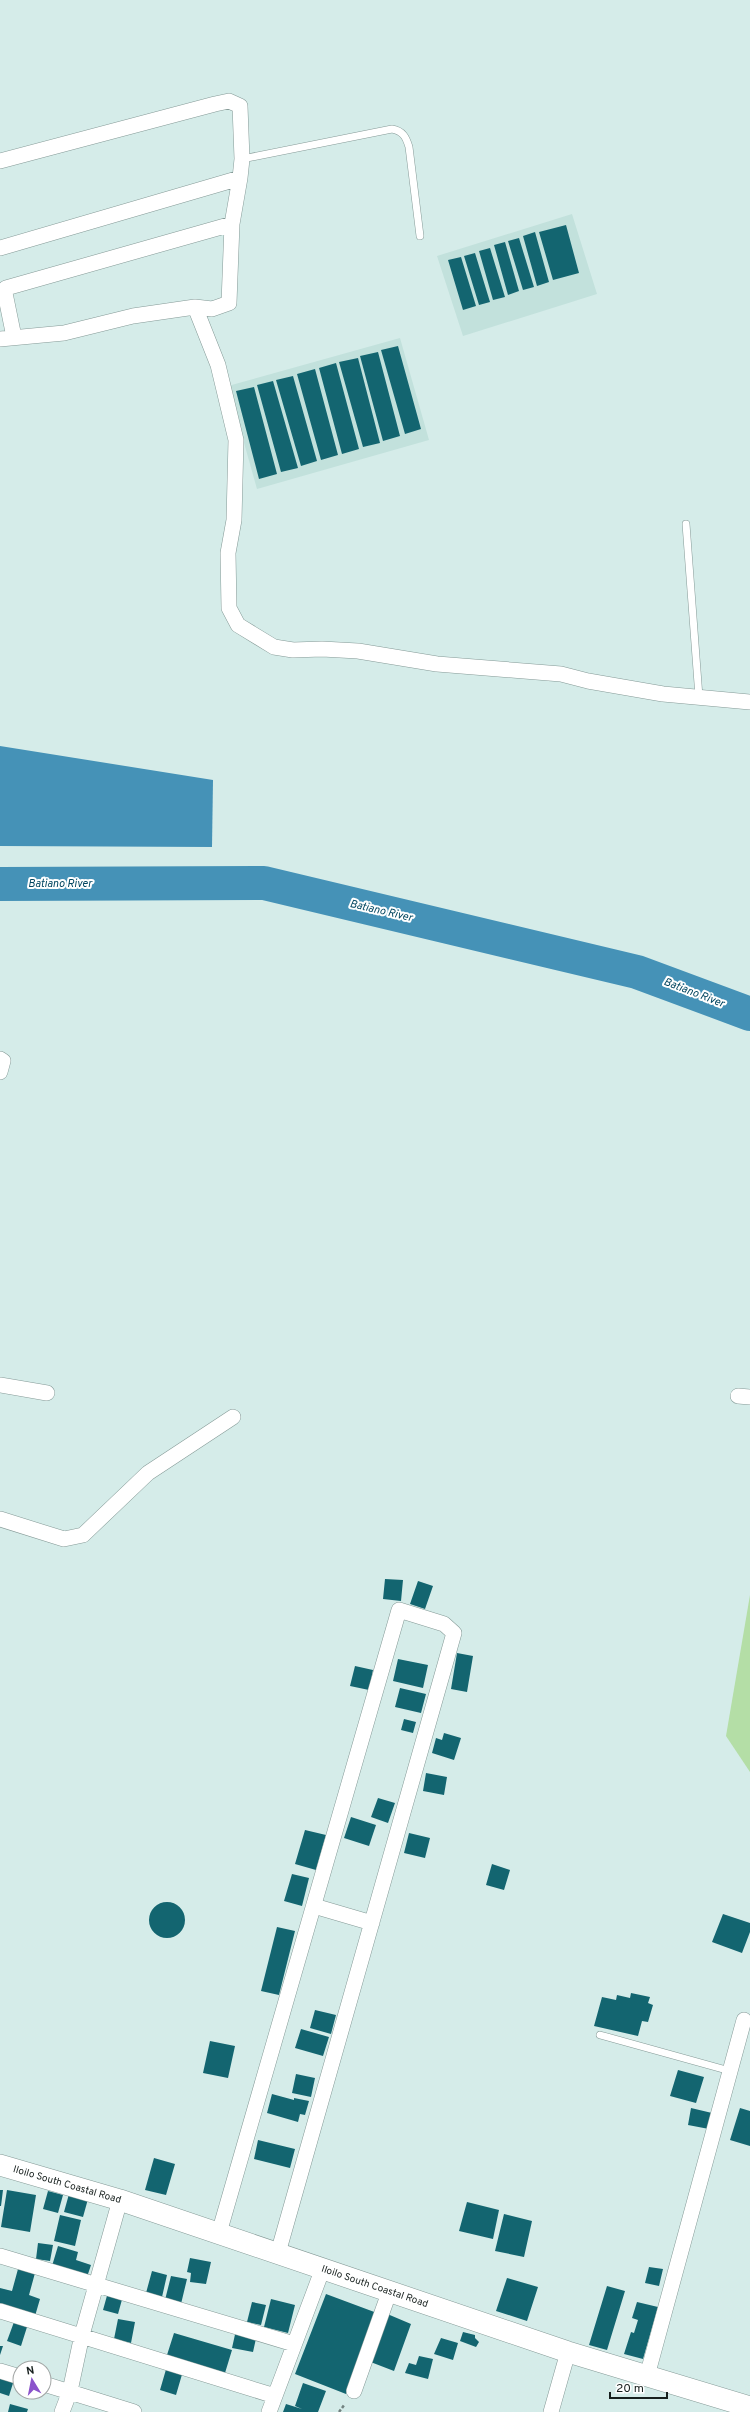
<svg xmlns="http://www.w3.org/2000/svg" width="750" height="2412" viewBox="0 0 750 2412" font-family="Overpass,sans-serif">
	<style>
		.built { fill: #c2e1dc }
		.green { fill: #b4dea6 }
		.water { fill: #4592b7 }
		.lines { fill: none; stroke-linecap: round; stroke-linejoin: round }
		.river { stroke: #4592b7; stroke-width: 34 }
		.building { fill: #136570 }
		.lane-casing { stroke: #859a97; stroke-width: 8 }
		.street-casing { stroke: #859a97; stroke-width: 16 }
		.secondary-casing { stroke: #859a97; stroke-width: 22 }
		.path { stroke: #728280; stroke-width: 2.5; stroke-dasharray: 3 2; stroke-linecap: butt }
		.lane { stroke: #fff; stroke-width: 7 }
		.street { stroke: #fff; stroke-width: 15 }
		.secondary { stroke: #fff; stroke-width: 21 }
		.labels { text-anchor: middle; dominant-baseline: central; stroke-width: 4; stroke-linejoin: round; paint-order: stroke }
		.street-label { font-size: 10px; fill: #17201e; stroke: #fff }
		.water-label { font-size: 11px; font-style: italic; fill: #024660; stroke: #fff }
	</style>
	<rect width="100%" height="100%" fill="#d5ece9"/>
	<!-- built -->
	<path class="built" d="M 572,214 L 597,294 L 463,336 L 437,256 Z
		M 400,338 L 429,440 L 257,489 L 228,386 Z"/>
	<!-- green -->
	<path class="green" d="M 750,1595 L 750,1772 L 726,1736 Z"/>
	<!-- water -->
	<path class="water" d="M 0,746 L 213,780 L 212,847 L 0,846 Z"/>
	<g class="lines">
		<!-- river -->
		<path class="river" d="M 0,884 L 264,883 L 637,972 L 750,1014"/>
	</g>
	<!-- building -->
	<path class="building" d="M 566,225 L 579,273 L 553,280 L 539,232 Z
		M 535,232 L 549,282 L 537,286 L 523,236 Z
		M 519,238 L 534,287 L 523,290 L 508,241 Z
		M 505,242 L 519,291 L 508,295 L 494,245 Z
		M 490,248 L 505,297 L 493,300 L 479,251 Z
		M 475,253 L 490,302 L 479,305 L 464,256 Z
		M 461,257 L 476,306 L 463,310 L 448,260 Z
		M 398,346 L 421,429 L 405,434 L 381,350 Z
		M 378,352 L 400,436 L 383,441 L 360,356 Z
		M 358,358 L 380,443 L 363,447 L 339,362 Z
		M 336,363 L 359,449 L 342,454 L 319,368 Z
		M 315,369 L 338,455 L 321,460 L 297,374 Z
		M 293,376 L 317,461 L 301,466 L 276,380 Z
		M 273,381 L 298,468 L 281,472 L 257,385 Z
		M 254,387 L 277,474 L 259,479 L 236,391 Z
		M 385,1579 L 403,1580 L 401,1601 L 383,1599 Z
		M 418,1581 L 433,1586 L 425,1609 L 410,1604 Z
		M 457,1653 L 473,1656 L 467,1692 L 451,1689 Z
		M 398,1659 L 428,1665 L 423,1688 L 393,1681 Z
		M 355,1666 L 373,1670 L 369,1690 L 350,1686 Z
		M 400,1688 L 426,1694 L 421,1713 L 395,1707 Z
		M 404,1719 L 416,1722 L 413,1733 L 401,1730 Z
		M 444,1733 L 461,1738 L 454,1760 L 432,1753 L 436,1738 L 442,1740 Z
		M 426,1773 L 447,1777 L 444,1795 L 423,1791 Z
		M 378,1798 L 395,1803 L 388,1823 L 371,1817 Z
		M 351,1817 L 376,1825 L 369,1846 L 344,1838 Z
		M 305,1830 L 326,1835 L 316,1870 L 295,1864 Z
		M 409,1833 L 430,1838 L 425,1858 L 404,1853 Z
		M 492,1864 L 510,1870 L 504,1890 L 486,1885 Z
		M 292,1874 L 309,1878 L 302,1906 L 284,1901 Z
		M149 1920a18 18 0 1 1 36 0a18 18 0 1 1-36 0Z
		M 723,1914 L 750,1923 L 750,1932 L 742,1953 L 712,1942 Z
		M 277,1927 L 295,1931 L 279,1995 L 261,1991 Z
		M 631,1993 L 650,1997 L 648,2003 L 653,2005 L 648,2022 L 642,2021 L 638,2036 L 594,2026 L 602,1997 L 616,2000 L 617,1995 L 630,1998 Z
		M 315,2010 L 336,2015 L 331,2034 L 310,2028 Z
		M 301,2029 L 329,2037 L 323,2056 L 295,2048 Z
		M 210,2041 L 235,2046 L 228,2078 L 203,2073 Z
		M 678,2070 L 704,2077 L 696,2103 L 670,2096 Z
		M 296,2074 L 315,2078 L 311,2097 L 292,2093 Z
		M 272,2094 L 294,2100 L 294,2098 L 309,2101 L 305,2115 L 300,2114 L 298,2122 L 267,2113 Z
		M 691,2108 L 712,2113 L 709,2129 L 688,2125 Z
		M 740,2108 L 750,2111 L 750,2146 L 730,2140 Z
		M 258,2140 L 295,2149 L 290,2168 L 254,2159 Z
		M 154,2158 L 175,2164 L 166,2195 L 145,2190 Z
		M 0,2190 L 3,2190 L 1,2206 L 0,2206 Z
		M 7,2190 L 36,2195 L 30,2232 L 1,2227 Z
		M 48,2191 L 63,2195 L 58,2213 L 43,2209 Z
		M 69,2194 L 88,2199 L 83,2217 L 64,2212 Z
		M 467,2202 L 499,2210 L 493,2239 L 459,2231 Z
		M 504,2214 L 532,2221 L 524,2257 L 495,2251 Z
		M 60,2215 L 81,2220 L 75,2246 L 54,2241 Z
		M 38,2243 L 53,2245 L 50,2261 L 36,2259 Z
		M 58,2246 L 78,2252 L 76,2260 L 91,2265 L 87,2277 L 52,2266 Z
		M 190,2258 L 211,2262 L 206,2284 L 190,2282 L 191,2273 L 187,2272 Z
		M 649,2267 L 663,2269 L 659,2286 L 645,2283 Z
		M 18,2269 L 35,2273 L 29,2295 L 40,2299 L 35,2316 L 0,2305 L 0,2288 L 12,2291 Z
		M 152,2271 L 167,2275 L 162,2297 L 146,2293 Z
		M 171,2276 L 187,2279 L 181,2304 L 165,2300 Z
		M 507,2278 L 538,2287 L 527,2321 L 496,2311 Z
		M 607,2286 L 625,2291 L 607,2350 L 589,2345 Z
		M 108,2292 L 123,2296 L 118,2314 L 103,2310 Z
		M 326,2294 L 377,2313 L 346,2394 L 295,2374 Z
		M 271,2299 L 295,2305 L 288,2333 L 264,2327 Z
		M 252,2302 L 266,2305 L 261,2325 L 247,2322 Z
		M 637,2302 L 658,2307 L 643,2359 L 624,2354 L 631,2332 L 634,2333 L 638,2320 L 632,2318 Z
		M 385,2313 L 411,2324 L 394,2371 L 368,2361 Z
		M 118,2319 L 135,2322 L 131,2343 L 114,2339 Z
		M 14,2322 L 27,2327 L 21,2346 L 7,2341 Z
		M 236,2330 L 257,2334 L 253,2352 L 232,2348 Z
		M 463,2332 L 475,2335 L 475,2338 L 479,2342 L 476,2347 L 460,2341 Z
		M 174,2333 L 232,2350 L 225,2373 L 167,2355 Z
		M 441,2338 L 458,2343 L 453,2360 L 434,2354 Z
		M 0,2346 L 3,2346 L 0,2355 Z
		M 419,2356 L 433,2359 L 428,2379 L 405,2373 L 409,2363 L 416,2365 Z
		M 167,2366 L 183,2371 L 176,2395 L 160,2390 Z
		M 0,2376 L 14,2380 L 9,2396 L 0,2393 Z
		M 303,2383 L 326,2391 L 318,2412 L 283,2412 L 286,2404 L 302,2409 L 295,2406 Z
		M 10,2404 L 28,2409 L 27,2412 L 8,2412 Z"/>
	<g class="lines">
		<!-- lane casing -->
		<g class="lane-casing">
			<path id="lane" d="M 242,159 L 392,129 C 403,131 406,137 409,147 L 420,236
				M 686,524 L 699,697
				M 600,2035 L 730,2071"/>
		</g>
		<!-- street casing -->
		<g class="street-casing">
			<path id="street" d="M 0,161 L 215,104 L 229,101 L 240,106 L 242,159 L 240,178 L 0,248
				M 232,224 L 240,178
				M 195,307 L 218,365 L 236,440 L 234,520 L 228,553 L 229,608 L 238,625 L 274,647 L 293,650 L 322,649 L 358,651 L 437,664 L 561,674 L 588,681 L 663,694 L 750,702
				M 0,339 L 64,333 L 133,316 L 195,307 L 212,309 L 229,303 L 232,224 L 6,288 L 5,293 L 14,337
				M 0,1059 L 3,1061 L 0,1072
				M 0,1385 L 47,1393
				M 738,1396 L 750,1397
				M 0,1519 L 64,1539 L 83,1535 L 148,1473 L 233,1417
				M 314,1906 L 372,1923
				M 219,2233 L 399,1610 L 444,1624 L 454,1633 L 278,2253
				M 0,2256 L 294,2344
				M 0,2311 L 275,2396
				M 0,2371 L 20,2377
				M 647,2376 L 744,2020
				M 44,2384 L 134,2412
				M 354,2391 L 390,2290
				M 62,2412 L 70,2391 L 82,2335 L 120,2200
				M 269,2412 L 323,2268
				M 551,2412 L 568,2352"/>
		</g>
		<!-- secondary casing -->
		<g class="secondary-casing">
			<g id="secondary">
				<path id="s1" d="M 0,2165 L 120,2200 L 568,2352 L 750,2407"/>
			</g>
		</g>
		<!-- path -->
		<path class="path" d="M 339,2412 L 345,2404"/>
		<!-- lane -->
		<use href="#lane" class="lane"/>
		<!-- street -->
		<use href="#street" class="street"/>
		<!-- secondary -->
		<use href="#secondary" class="secondary"/>
	</g>
	<g class="labels">
		<!-- street labels -->
		<g class="street-label">
			<text stroke="none"><textPath href="#s1" startOffset="70">Iloilo South Coastal Road</textPath></text>
			<text stroke="none"><textPath href="#s1" startOffset="394">Iloilo South Coastal Road</textPath></text>
		</g>
		<!-- water labels -->
		<g class="water-label">
			<text x="60" y="884">Batiano River</text>
			<text transform="translate(381 911) rotate(13)">Batiano River</text>
			<text transform="translate(694 993) rotate(21)">Batiano River</text>
		</g>
	</g>
	<!-- north arrow -->
	<g transform="translate(32 2380) rotate(350)"><circle r="19" fill="#ffffff" stroke="#a2a6a5"/>
	<path d="M0-3L7 15L0 10L-7 15Z" fill="#8b54cb"/>
	<text y="-6" font-size="11" font-weight="bold" text-anchor="middle" fill="#17201e">N</text>
	</g>
	<!-- scale -->
	<path d="M610 2392v6h57v-6" fill="none" stroke="#17201e" stroke-width="2"/>
	<text x="616" y="2392" font-size="12" fill="#17201e" stroke="#ffffff" stroke-width="3" paint-order="stroke">20 m</text>
</svg>
